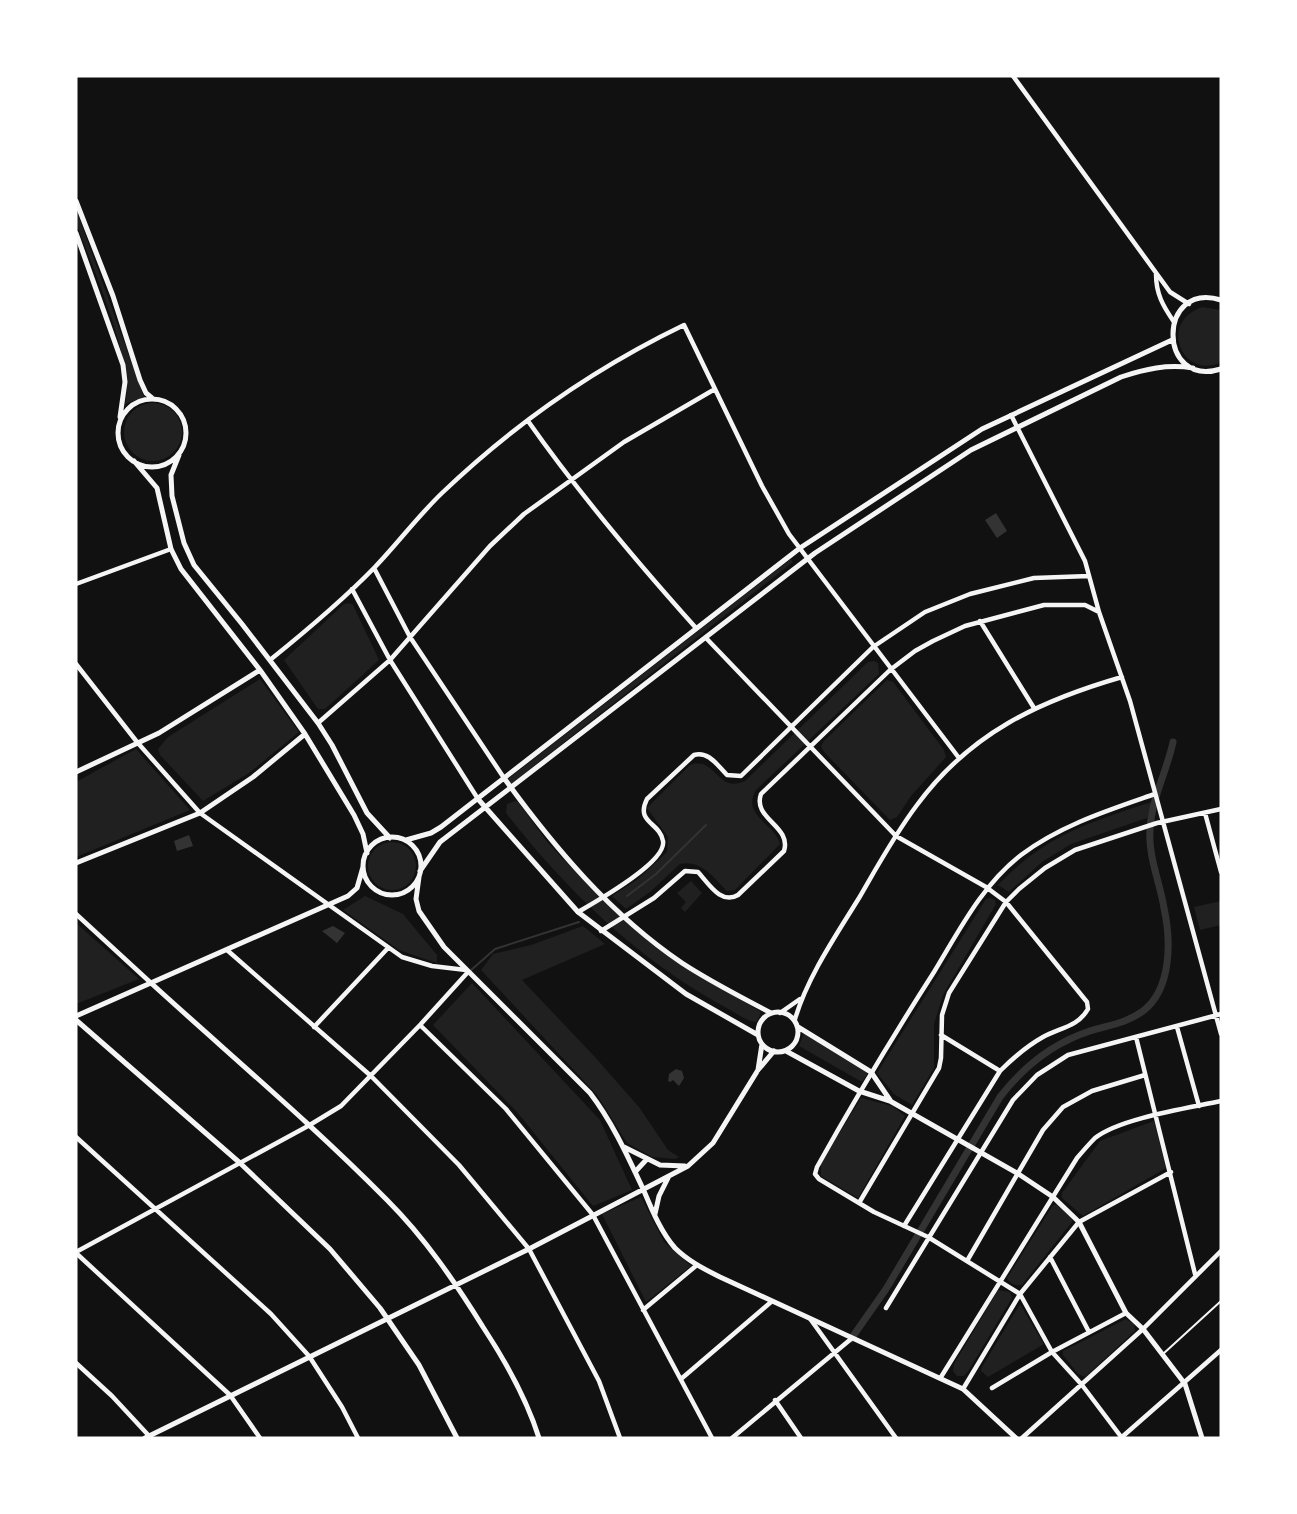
<svg xmlns="http://www.w3.org/2000/svg" width="1297" height="1514" viewBox="0 0 1297 1514" font-family="Manrope,sans-serif">
	<style>
		.green { fill: #202020 }
		.water { fill: #333 }
		.lines { fill: none; stroke-linecap: round; stroke-linejoin: round }
		.stream { stroke: #333; stroke-width: 2 }
		.canal { stroke: #333; stroke-width: 7 }
		.service { stroke: #f5f5f5; stroke-width: 2 }
		.minor { stroke: #f5f5f5; stroke-width: 4.5 }
		.tertiary { stroke: #f5f5f5; stroke-width: 5 }
	</style>
	<rect width="100%" height="100%" fill="#111"/>
	<!-- green -->
	<path class="green" d="M 76,209 L 144,397 L 125,404 C 136,365 91,264 76,223 Z
		M 1202,307 L 1221,310 L 1221,362 C 1185,381 1156,324 1202,307 Z
		M124 432a29 29 0 1 1 58 0a29 29 0 1 1-58 0Z
		M 791,559 L 793,562 L 511,784 L 508,779 Z
		M 349,603 L 353,605 L 379,660 L 325,709 L 318,709 L 284,660 L 344,604 Z
		M 874,661 L 878,663 L 879,674 L 756,790 C 741,816 775,823 780,844 L 735,890 L 727,891 C 714,878 701,859 680,864 L 650,892 L 626,909 L 612,896 L 638,879 L 667,852 L 668,837 L 647,808 L 690,765 C 717,756 716,794 745,781 L 868,662 Z
		M 260,679 L 299,732 L 249,773 L 203,801 L 160,755 L 158,749 L 168,737 Z
		M 887,680 L 893,682 L 944,750 L 946,757 L 911,796 L 897,817 L 890,820 L 825,753 L 821,747 L 823,742 Z
		M 136,749 L 190,810 L 76,857 L 76,782 Z
		M 515,801 L 518,802 L 548,843 L 594,891 L 681,964 L 761,1012 L 757,1022 C 747,1022 733,1011 723,1006 C 637,959 565,889 506,813 L 507,804 Z
		M 1152,802 L 1147,818 L 1071,844 L 1042,862 L 1009,892 L 998,885 C 1046,835 1087,823 1152,802 Z
		M368 866a24 24 0 1 1 48 0a24 24 0 1 1-48 0Z
		M 691,881 L 702,893 L 685,912 L 681,908 L 686,902 L 677,893 Z
		M 365,896 L 403,914 L 437,955 L 437,963 L 399,950 L 343,910 Z
		M 990,898 L 995,900 L 996,904 L 943,995 L 934,1024 L 934,1068 L 912,1105 L 894,1094 L 877,1073 L 986,899 Z
		M 1221,901 L 1221,925 L 1200,930 L 1194,907 Z
		M 76,923 L 139,979 L 76,1004 Z
		M 583,926 L 605,944 L 522,980 L 594,1056 L 639,1107 L 668,1150 L 679,1157 L 675,1159 L 652,1157 L 627,1143 L 597,1095 L 481,970 L 493,954 L 531,945 Z
		M 472,983 L 600,1120 L 632,1190 L 593,1206 L 517,1112 L 433,1025 Z
		M 804,1033 L 868,1073 L 862,1082 L 799,1046 Z
		M 861,1098 L 892,1106 L 905,1116 L 858,1198 L 821,1176 L 821,1163 Z
		M 1154,1121 L 1166,1168 L 1083,1216 L 1062,1198 L 1062,1193 L 1100,1141 Z
		M 641,1197 L 664,1242 L 691,1266 L 646,1302 L 602,1214 Z
		M 1057,1204 L 1072,1219 L 1072,1222 L 1022,1285 C 1015,1286 1010,1284 1007,1278 L 1053,1205 Z
		M 998,1290 L 1010,1292 L 1012,1298 L 969,1370 L 964,1376 L 957,1376 L 953,1371 L 954,1364 Z
		M 1020,1304 L 1044,1344 L 988,1377 L 981,1371 L 982,1367 Z
		M 1126,1319 L 1134,1324 L 1135,1331 L 1085,1377 L 1078,1374 L 1063,1355 L 1063,1351 Z"/>
	<!-- water -->
	<path class="water" d="M 996,513 L 1007,531 L 997,538 L 985,520 Z
		M 189,835 L 193,846 L 177,851 L 174,841 Z
		M 333,926 L 345,933 L 337,943 L 322,931 Z
		M 676,1069 L 682,1071 L 684,1078 L 679,1086 L 673,1080 L 670,1082 L 668,1081 L 669,1074 Z"/>
	<g class="lines">
		<!-- stream -->
		<path class="stream" d="M 627,896 L 656,874 L 706,825
			M 470,971 L 495,949 L 579,922"/>
		<!-- canal -->
		<path class="canal" d="M 851,1339 L 886,1289 L 1000,1097 C 1024,1066 1053,1043 1090,1031 C 1109,1025 1127,1023 1143,1011 C 1172,989 1171,940 1164,908 C 1160,883 1148,856 1150,830 C 1151,800 1167,771 1173,742"/>
		<!-- service -->
		<path class="service" d="M 1163,1354 L 1221,1301"/>
		<!-- minor -->
		<path class="minor" d="M 1013,76 L 1170,292 L 1189,304
			M 1156,274 C 1156,294 1163,306 1174,322
			M 1011,415 L 1085,561 L 1099,612 L 1130,701 L 1221,1034
			M 528,421 C 580,495 636,561 696,628
			M 374,568 L 410,637 L 504,778
			M 76,584 L 171,549
			M 352,589 L 390,660 L 478,799
			M 980,621 L 1034,708
			M 706,638 L 896,836 L 986,887 L 1006,902 L 1087,1002 L 1088,1009 C 1078,1027 1059,1028 1043,1037 C 1027,1046 1013,1058 1000,1071 L 904,1226
			M 270,660 C 306,631 343,600 375,567 C 398,543 418,516 442,493 C 513,425 595,368 684,325 L 762,486 L 789,534 L 959,758
			M 76,664 L 137,742 L 200,813 L 402,957 L 432,966 L 466,970
			M 318,723 L 390,660 L 490,546 L 524,514 L 624,442 L 715,389
			M 1205,813 L 1221,872
			M 578,912 C 595,902 667,862 663,841 C 660,822 635,823 647,799 L 694,755 C 709,751 717,765 727,775 L 741,776 L 873,647 L 925,612 L 970,594 L 1034,578 L 1089,576
			M 76,914 L 151,983
			M 601,931 L 654,898 L 685,871 L 698,872 C 709,884 721,905 738,895 L 784,851 C 792,826 752,819 761,794 L 890,670 L 915,651 L 933,641 L 965,626 L 1044,605 L 1085,605 L 1099,612
			M 227,950 L 371,1076 L 459,1165 L 529,1249 L 599,1381 L 620,1438
			M 780,1013 L 800,999
			M 795,1019 C 808,976 835,937 859,898 C 877,867 895,834 917,805 C 970,733 1039,701 1122,677
			M 420,1025 L 506,1109 L 593,1215 L 712,1438
			M 314,1027 L 388,948
			M 1177,1027 L 1199,1106
			M 941,1035 L 1000,1071
			M 1136,1037 L 1195,1274
			M 76,1137 L 271,1314 L 309,1356 L 342,1407 L 358,1438
			M 859,1203 L 939,1068 L 941,1058 L 942,1015 L 949,993 L 1006,902 L 1019,889 L 1045,868 L 1075,850 L 1157,823 L 1221,809
			M 76,1252 L 308,1126 L 341,1106 L 420,1025 L 468,972
			M 76,1253 L 230,1395 L 260,1438
			M 1050,1257 L 1089,1332
			M 967,1261 L 1043,1130 L 1063,1107 L 1092,1091 L 1145,1075
			M 886,1308 L 1013,1100 L 1037,1075 L 1068,1055 L 1221,1014
			M 643,1310 L 697,1265
			M 811,1320 L 896,1438
			M 76,1363 L 112,1396 L 151,1438
			M 941,1377 L 1077,1158 C 1083,1151 1089,1144 1095,1138 C 1120,1118 1189,1108 1221,1101
			M 681,1379 L 771,1302
			M 992,1388 L 1052,1352 L 1126,1313
			M 963,1389 L 1020,1294 L 1079,1222 L 1171,1172
			M 775,1400 L 801,1438
			M 1122,1437 L 1221,1350
			M 732,1438 L 851,1339
			M 1022,1438 L 1143,1329 L 1221,1251
			M 1122,1438 L 1082,1385 L 1052,1352 L 1020,1294 L 928,1237 L 874,1212 L 819,1179 L 815,1174 L 817,1167 C 854,1101 893,1036 934,972 C 959,931 982,885 1021,855 C 1061,825 1109,810 1155,794"/>
		<!-- tertiary -->
		<path class="tertiary" d="M 76,201 L 113,296 L 140,380 L 146,393 L 152,398
			M 76,233 L 123,365 L 125,382 L 120,417
			M 1221,300 C 1157,280 1157,389 1221,369
			M118 433a34 34 0 1 1 68 0a34 34 0 1 1-68 0Z
			M 179,455 L 171,475 L 172,496 L 184,543 L 194,565 L 242,624 L 318,723 L 332,745 L 367,813 L 390,838
			M 134,461 L 157,488 L 171,549 L 181,569 L 260,670 L 305,734 L 354,815 L 363,834 L 367,853
			M 76,772 L 159,733 L 260,670
			M 504,778 C 554,847 611,915 682,963 C 711,982 741,997 771,1013
			M 478,799 L 578,912 L 686,994 L 758,1035
			M363 866a29 29 0 1 1 58 0a29 29 0 1 1-58 0Z
			M 406,840 L 431,833 L 441,827 L 800,548 L 982,429 L 1172,340
			M 76,863 L 200,813 L 253,777 L 305,734
			M 420,871 L 440,842 L 815,553 L 971,450 L 1121,377 C 1145,369 1167,364 1193,368
			M 419,877 L 416,899 L 419,911 L 444,947 L 590,1093 C 613,1123 628,1157 644,1191 C 652,1210 661,1232 675,1248 C 688,1261 704,1269 720,1277 L 963,1389 L 1016,1438
			M 151,983 C 230,1055 312,1124 387,1200 C 425,1238 455,1282 483,1327 C 506,1362 526,1397 539,1438
			M758 1032a20 20 0 1 1 40 0a20 20 0 1 1-40 0Z
			M 76,1016 L 348,896 L 357,888 L 363,867
			M 76,1020 L 240,1163 L 330,1249 L 380,1308 L 419,1365 L 457,1438
			M 798,1027 L 871,1072 L 890,1100
			M 786,1051 L 859,1091 L 890,1101 L 1017,1173 L 1053,1197 L 1079,1222 L 1126,1313 L 1143,1329 L 1185,1384 L 1202,1438
			M 758,1070 L 762,1044
			M 624,1147 L 660,1165 L 685,1166
			M 635,1172 L 647,1159
			M 655,1214 L 659,1196 L 668,1178
			M 145,1438 L 529,1249 L 688,1166 L 713,1143 L 758,1070 L 774,1051"/>
	</g>
	<!-- border -->
	<rect width="1297" height="1514" fill="none" stroke="#ffffff" stroke-width="155"/>
</svg>
